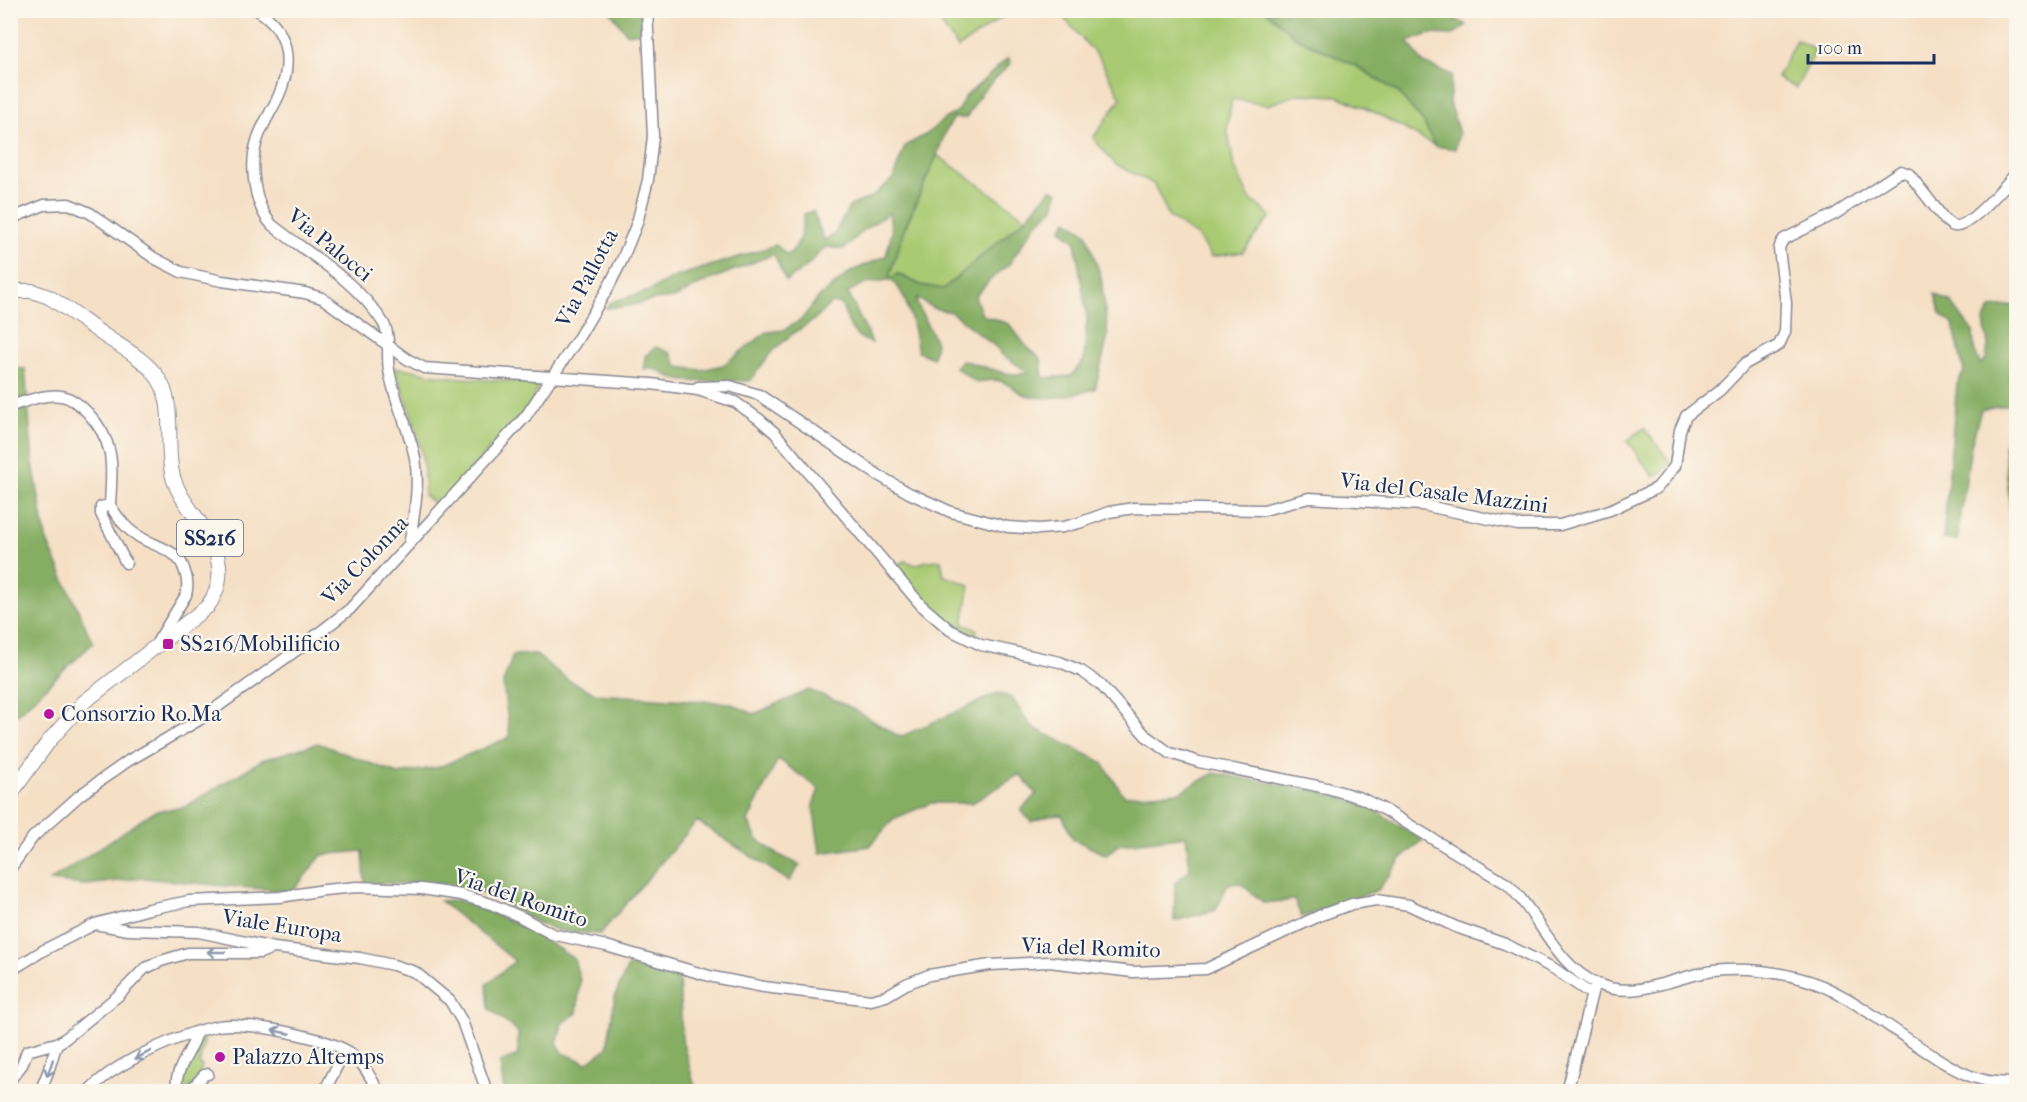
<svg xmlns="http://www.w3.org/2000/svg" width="2027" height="1102" viewBox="0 0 2027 1102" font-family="'IM FELL French Canon',serif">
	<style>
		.green { fill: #a9ca72; stroke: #627c68; stroke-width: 1.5 }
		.forest { fill: #86ae64; stroke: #506e61; stroke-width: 1.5 }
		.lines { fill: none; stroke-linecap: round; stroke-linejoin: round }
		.minor-casing { stroke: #888792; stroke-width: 13 }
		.major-casing { stroke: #888792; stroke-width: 16 }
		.minor { stroke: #fff; stroke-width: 10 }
		.major { stroke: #fff; stroke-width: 14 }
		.oneway { stroke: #8d97ae }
		.poi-dot { fill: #b5179e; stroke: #fbf7ec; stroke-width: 2 }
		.labels { text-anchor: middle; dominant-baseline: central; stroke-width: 4.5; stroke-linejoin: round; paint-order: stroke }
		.shield { fill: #fbf7ec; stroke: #5e6b89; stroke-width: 1.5 }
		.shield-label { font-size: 21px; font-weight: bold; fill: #1b2f5e }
		.street-label { font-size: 22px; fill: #1b2f5e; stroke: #fbf7ec }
		.poi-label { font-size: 22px; fill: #1b2f5e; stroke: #fbf7ec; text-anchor: start }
	</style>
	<rect width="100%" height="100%" fill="#fbf7ec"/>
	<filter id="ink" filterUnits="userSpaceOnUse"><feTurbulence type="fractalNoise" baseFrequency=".0167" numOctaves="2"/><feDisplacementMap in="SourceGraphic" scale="12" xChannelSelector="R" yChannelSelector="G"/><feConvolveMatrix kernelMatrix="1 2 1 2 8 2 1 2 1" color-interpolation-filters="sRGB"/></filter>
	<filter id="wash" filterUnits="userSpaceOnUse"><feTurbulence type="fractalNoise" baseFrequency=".008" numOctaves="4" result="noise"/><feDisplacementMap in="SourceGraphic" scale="24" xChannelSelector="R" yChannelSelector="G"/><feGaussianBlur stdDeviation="1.35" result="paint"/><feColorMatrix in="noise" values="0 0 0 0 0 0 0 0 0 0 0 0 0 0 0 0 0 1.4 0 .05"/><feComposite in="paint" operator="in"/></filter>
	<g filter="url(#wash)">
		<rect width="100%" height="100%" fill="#f5dfc5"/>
		<!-- green -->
		<path class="green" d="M 932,11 L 1011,11 L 958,48 Z
			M 1058,11 L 1266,11 L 1295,37 L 1358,67 L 1399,93 L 1424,123 L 1435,146 L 1378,114 L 1338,96 L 1298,94 L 1268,105 L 1232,99 L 1227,129 L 1234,166 L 1250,199 L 1271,216 L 1243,252 L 1211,257 L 1198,237 L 1169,217 L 1154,184 L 1115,164 L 1093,138 L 1121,98 L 1099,58 Z
			M 1796,40 L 1816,50 L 1796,88 L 1777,78 Z
			M 937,155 L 1026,218 L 943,289 L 921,285 L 898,274 L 893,278 L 889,277 L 904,230 Z
			M 395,368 C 413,368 421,373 437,375 C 470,380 504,381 537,382 L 538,388 L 530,404 L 438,507 L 424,495 C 428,451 409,409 395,368 Z
			M 1644,428 L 1672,464 L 1654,477 L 1627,441 Z
			M 941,560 L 944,576 L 970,585 L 963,624 L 977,630 L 976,637 C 937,618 922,598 895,565 L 906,561 L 915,565 L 927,561 Z
			M 206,1033 L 199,1065 L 202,1066 L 198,1080 L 190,1088 L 181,1087 C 182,1078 200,1037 206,1033 Z"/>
		<!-- forest -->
		<path class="forest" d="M 610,11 L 640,11 L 641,32 L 627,34 Z
			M 1266,11 L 1441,11 L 1442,13 L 1467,25 L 1453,35 L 1429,34 L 1408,42 L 1422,62 L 1452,75 L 1449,103 L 1459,133 L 1455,149 L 1435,146 L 1424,123 L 1399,93 L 1358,67 L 1295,37 Z
			M 1008,58 L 1011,63 L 981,93 L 966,118 L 954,118 L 946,130 L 937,155 L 904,230 L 889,277 L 893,278 L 897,274 L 921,285 L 943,289 L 1026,218 L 1051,189 L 1058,192 L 1054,208 L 1035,225 L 1009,264 L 989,281 L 975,297 L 982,315 L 1009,324 L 1026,346 L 1041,359 L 1043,378 L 1071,376 L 1084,360 L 1087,318 L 1075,241 L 1061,229 L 1067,220 L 1086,233 L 1101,277 L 1108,336 L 1095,389 C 1075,394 1055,400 1034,397 C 1011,395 1009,372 977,383 L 955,367 L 962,360 C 978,364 1014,380 1028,372 L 1001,354 L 997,348 L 951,312 L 933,308 L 917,298 L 917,304 L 936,342 L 933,358 L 918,352 C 915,336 907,284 888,280 C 884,280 878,282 874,282 C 863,284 857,286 848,293 L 872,343 C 851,337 848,323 842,305 L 831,303 L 814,320 L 792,334 L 771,353 L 750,381 C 727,379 700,384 679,380 C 664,377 662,367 644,369 L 645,356 L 656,347 L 671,353 L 678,367 L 701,370 L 723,365 L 767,332 L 784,330 L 801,320 L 818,298 L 852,271 L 886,256 L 892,232 L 889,213 L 865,229 L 844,249 L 825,247 L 806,267 L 786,281 L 774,254 L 705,282 L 674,298 L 653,300 L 629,306 L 606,308 L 611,302 L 649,291 L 675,277 L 776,245 L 787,255 C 801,246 802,229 804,214 L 813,211 L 824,240 L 834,234 L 850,206 L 870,198 L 893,179 L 905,146 L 927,134 L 944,119 L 957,112 L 965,97 Z
			M 1935,294 L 1951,302 L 1973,332 L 1974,349 L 1980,364 L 1986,359 L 1988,345 L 1984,321 L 1991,308 L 2016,305 L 2016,403 L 1981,410 L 1971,445 L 1957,541 L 1943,539 L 1957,384 L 1964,372 L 1953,324 L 1941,315 Z
			M 11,368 L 25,369 L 33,463 L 46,539 L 93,643 L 11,720 Z
			M 2016,440 L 2016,540 L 2013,541 L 2004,445 Z
			M 535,654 L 568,680 L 597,694 L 729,703 L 754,714 L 809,690 L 848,706 L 900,737 L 998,693 L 1012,698 L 1032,727 L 1102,762 L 1124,796 L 1180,792 L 1214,773 L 1318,791 L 1368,806 L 1423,840 L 1401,859 L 1378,890 L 1302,917 L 1294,900 L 1264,903 L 1240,883 L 1228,884 L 1216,910 L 1174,921 L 1175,883 L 1190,870 L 1186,836 L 1118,845 L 1106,855 L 1073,839 L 1062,815 L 1049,816 L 1031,822 L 1021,810 L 1036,794 L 1020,774 L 972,803 L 931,803 L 893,819 L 870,846 L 820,853 L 813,805 L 819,789 L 778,759 L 748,821 L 757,839 L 777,854 L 800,865 L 789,881 L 697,821 L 600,934 L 559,931 L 538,923 L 494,897 L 446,884 L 365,883 L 363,851 L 322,855 L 292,892 L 142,878 L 86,885 L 50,881 L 155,811 L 185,807 L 262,760 L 318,743 L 398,774 L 439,767 L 510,737 L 503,683 L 513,655 Z
			M 456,900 C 503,915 534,932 574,959 L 580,980 L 577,1013 L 562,1023 L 557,1043 L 563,1053 L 587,1063 L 607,1048 L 615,996 L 628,966 L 661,970 L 679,977 L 682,1040 L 696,1091 L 507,1091 L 503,1086 L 500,1062 L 518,1055 L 518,1032 L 489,1008 L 487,984 L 515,961 L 440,901 Z"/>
	</g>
	<g filter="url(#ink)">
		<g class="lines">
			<!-- minor casing -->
			<g class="minor-casing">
				<path id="minor" d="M 257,10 C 289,29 293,63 279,95 C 272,111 262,124 257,141 C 249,166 254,205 272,225 C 310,255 355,280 382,321 C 392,335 386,354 389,370 C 394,400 409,428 415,458 C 420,486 414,513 410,540
					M 10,219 L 44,205 L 69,204 L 90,213 L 154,258 L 181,272 L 222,281 L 305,293 L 322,298 L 407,359 L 424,368 L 651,384 L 698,390 L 735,402 L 759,419 L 775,433 L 921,605 L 950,630 L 981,645 L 1060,662 L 1081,671 L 1100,684 L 1146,736 L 1170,753 L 1199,762 L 1327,788 L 1361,798 L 1385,810 L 1507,884 C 1540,914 1555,966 1598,984 C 1635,1001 1675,976 1713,971 C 1741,968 1772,971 1799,978 C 1845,989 1891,1030 1932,1055 C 1947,1065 1963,1075 1980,1079 C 1992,1083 2004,1083 2016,1083
					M 698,387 L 730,386 L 759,395 L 878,475 L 909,493 L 951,512 L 1008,527 L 1039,529 L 1063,527 L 1079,523 L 1109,512 L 1134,508 L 1264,510 L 1309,498 L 1422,505 L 1518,525 L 1560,525 L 1610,510 L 1657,488 L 1675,466 L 1680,430 L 1686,416 L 1720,390 L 1745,364 L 1779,345 L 1785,332 L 1786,303 L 1779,249 L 1781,243 L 1784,239 L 1835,214 L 1901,171 L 1909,174 L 1945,220 C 1949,223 1952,227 1957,226 C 1970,226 2007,184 2016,173
					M 10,406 C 25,402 46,393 61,396 C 71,397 81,406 88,413 C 116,443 112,466 110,505 C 117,517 126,529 138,536 C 156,548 179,548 185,572 C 188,580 188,587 186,595 L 158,641
					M 110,505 L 101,507 L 101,514 L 126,563
					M 10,869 L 33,837 L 80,795 L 128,761 L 199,720 L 301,647 L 350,609 L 526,416 L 577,340 L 608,288 L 622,260 L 637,223 L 648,180 L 653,136 L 647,10
					M 95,924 L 149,909 L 189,901 L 280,897 L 324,890 L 357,887 L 422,889 L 461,895 L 491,904 L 521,917 L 552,934 L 606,946 L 713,977 L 764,987 L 871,1000 L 886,996 L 906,984 L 929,975 L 990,965 L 1049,962 L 1133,972 L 1206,969 L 1321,915 L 1352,904 L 1376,900 L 1409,905 L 1456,927 L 1505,944 L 1553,968 L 1591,994
					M 10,971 L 44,950 L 95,924 L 128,930 L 199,932 L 274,948 L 360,958 L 393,965 L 415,972 L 450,1001 L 462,1021 L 487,1092
					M 10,1080 L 22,1065 L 27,1051 L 60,1042 L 66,1038 L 119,995 L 144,969 L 161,961 L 188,953 L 260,953 L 273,948
					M 40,1092 L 48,1072 L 57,1043
					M 88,1092 C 111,1064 183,1033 218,1026 C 246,1021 330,1038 352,1054 C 364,1063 371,1079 379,1092
					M 184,1092 L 178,1088 C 171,1074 194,1049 197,1032
					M 189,1092 L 204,1075 L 208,1074
					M 324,1092 L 345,1050
					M 1567,1092 L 1593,989"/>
			</g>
			<!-- major casing -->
			<g class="major-casing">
				<path id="major" d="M 10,291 L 32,291 L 49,297 C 68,309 86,323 105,336 C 123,348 146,360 158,378 C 177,406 164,446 173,477 C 182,508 212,528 218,560 C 222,577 217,594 207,607 L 84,702 L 49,741 L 10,795"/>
			</g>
			<!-- minor -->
			<use href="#minor" class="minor"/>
			<!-- major -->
			<use href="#major" class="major"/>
		</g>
		<!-- one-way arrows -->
		<defs><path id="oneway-shaft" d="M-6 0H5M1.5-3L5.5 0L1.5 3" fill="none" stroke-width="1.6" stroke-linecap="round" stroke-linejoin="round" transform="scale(1.5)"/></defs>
		<g class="oneway">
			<use href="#oneway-shaft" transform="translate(216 952) rotate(180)"/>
			<use href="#oneway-shaft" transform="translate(281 1032) rotate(-169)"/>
			<use href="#oneway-shaft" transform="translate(143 1055) rotate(153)"/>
			<use href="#oneway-shaft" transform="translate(50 1068) rotate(109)"/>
		</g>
	</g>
	<!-- markers -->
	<g class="poi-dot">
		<rect x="162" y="638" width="12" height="12" rx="3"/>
		<circle cx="49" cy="714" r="6"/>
		<circle cx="220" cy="1057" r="6"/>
	</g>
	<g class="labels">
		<!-- shield labels -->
		<rect class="shield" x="177" y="520" width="66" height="36" rx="4.5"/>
		<g class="shield-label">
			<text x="210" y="538">SS216</text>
		</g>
		<!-- street labels -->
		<g class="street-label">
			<text transform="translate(330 245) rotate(39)">Via Palocci</text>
			<text transform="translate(587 278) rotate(-62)">Via Pallotta</text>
			<text transform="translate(1444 493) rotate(7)">Via del Casale Mazzini</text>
			<text transform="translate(365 560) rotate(-46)">Via Colonna</text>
			<text transform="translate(521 898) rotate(19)">Via del Romito</text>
			<text transform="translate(282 926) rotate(9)">Viale Europa</text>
			<text transform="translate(1091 948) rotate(2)">Via del Romito</text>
		</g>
		<!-- poi labels -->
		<g class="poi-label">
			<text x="180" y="644">SS216/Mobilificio</text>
			<text x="61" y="714">Consorzio Ro.Ma</text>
			<text x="232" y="1057">Palazzo Altemps</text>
		</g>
	</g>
	<!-- margin -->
	<rect width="2027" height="1102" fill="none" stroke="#fbf7ec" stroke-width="36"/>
	<!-- scale -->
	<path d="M1808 54v9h126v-9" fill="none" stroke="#1b2f5e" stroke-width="3"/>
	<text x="1817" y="54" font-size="18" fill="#1b2f5e" stroke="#fbf7ec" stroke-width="4.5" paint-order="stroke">100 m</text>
</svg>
